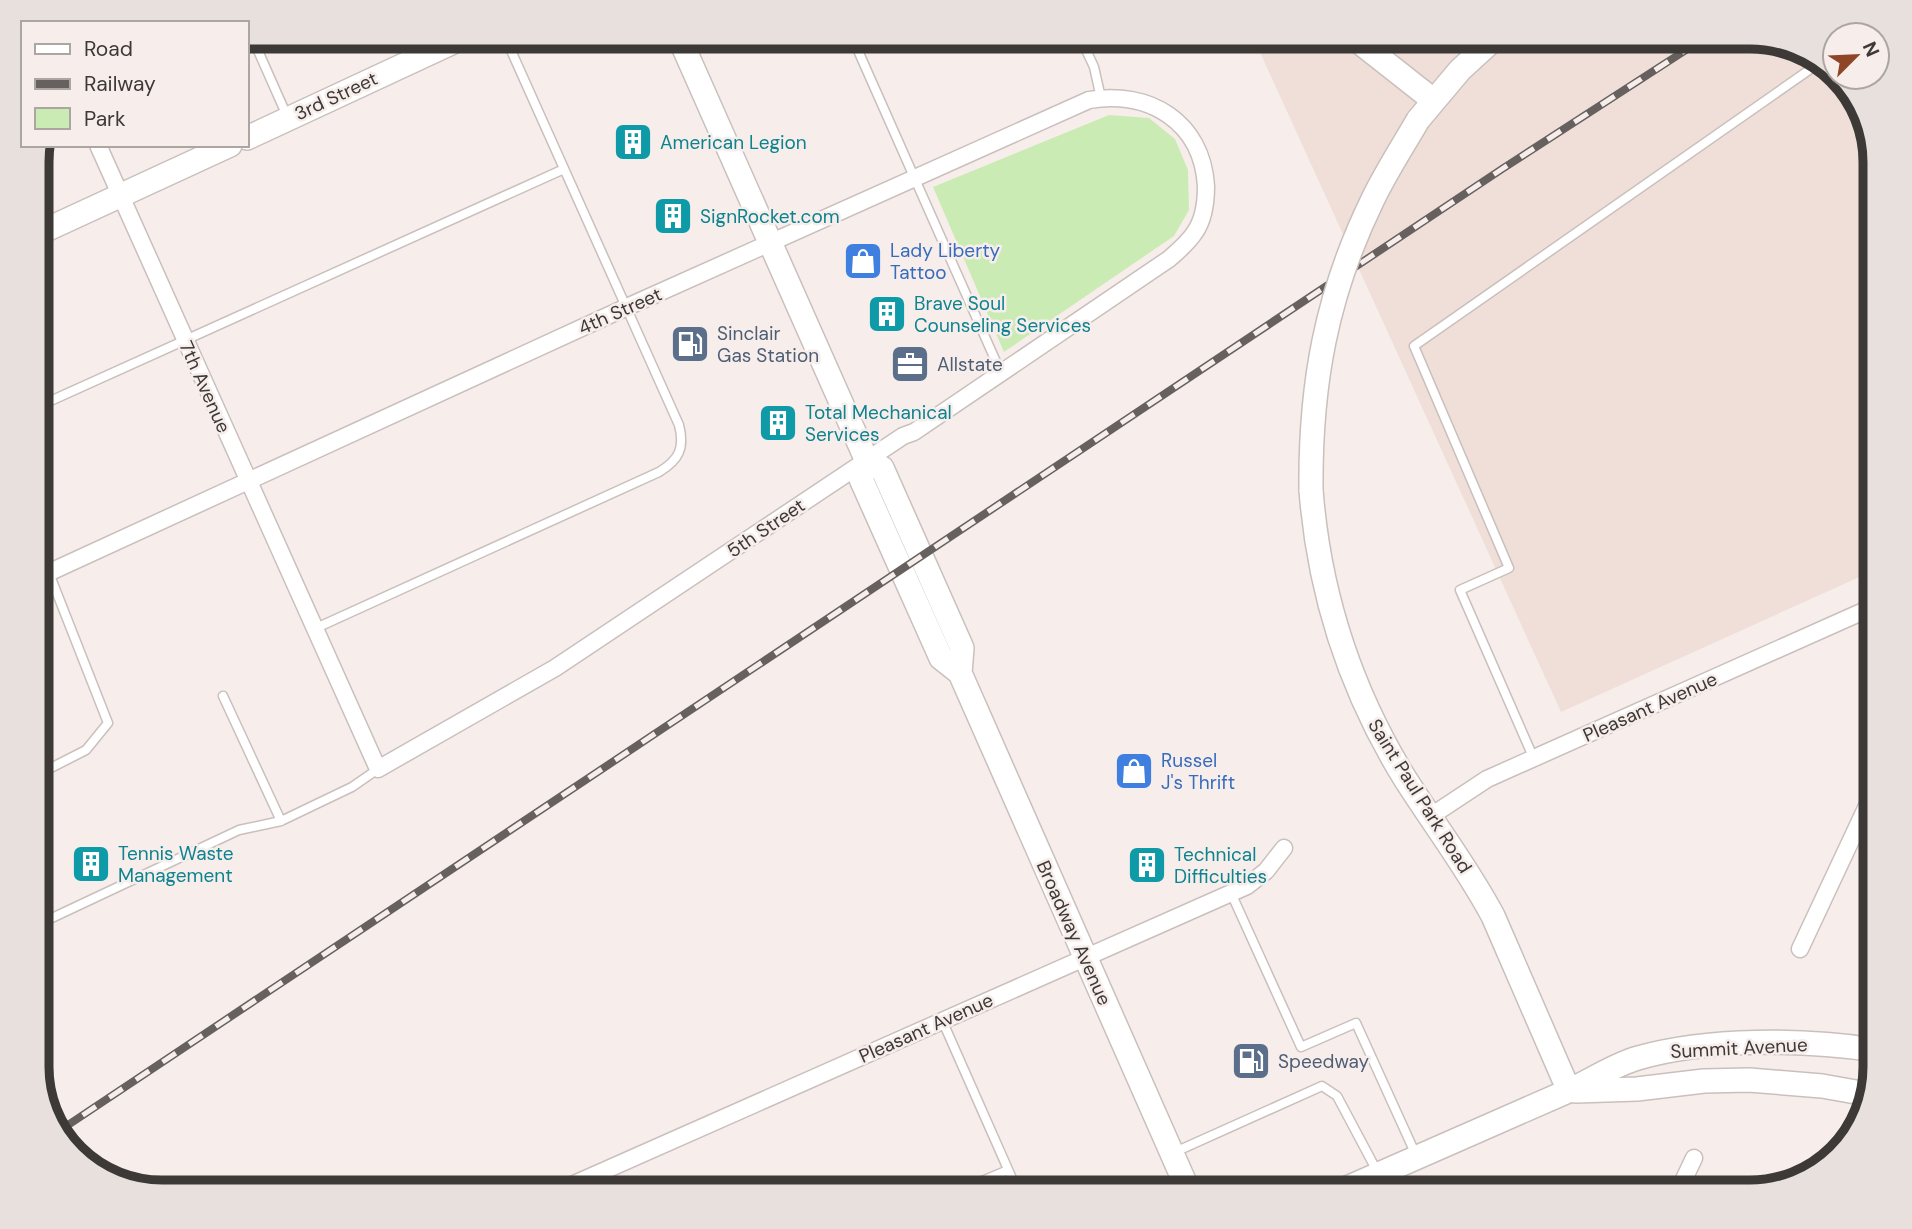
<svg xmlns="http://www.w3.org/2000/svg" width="1912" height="1229" viewBox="0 0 1912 1229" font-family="'DM Sans',sans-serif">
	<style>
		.built { fill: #efdfd8 }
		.green { fill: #caebb4 }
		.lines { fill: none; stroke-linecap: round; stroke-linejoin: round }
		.lane-casing { stroke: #c9c0bd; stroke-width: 11 }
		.street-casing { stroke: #c9c0bd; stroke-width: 19 }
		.secondary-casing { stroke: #c9c0bd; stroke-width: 26 }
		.lane { stroke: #fff; stroke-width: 8 }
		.street { stroke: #fff; stroke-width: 16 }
		.secondary { stroke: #fff; stroke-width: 23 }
		.rail-casing { stroke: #66615f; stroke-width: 8 }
		.rail { stroke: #f7eeeb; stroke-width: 5; stroke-dasharray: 16; stroke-linecap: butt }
		.secondary-bridge-casing { stroke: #c9c0bd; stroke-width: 26; stroke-linecap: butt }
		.secondary-bridge { stroke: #fff; stroke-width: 23 }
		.labels { text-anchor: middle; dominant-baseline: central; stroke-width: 5; stroke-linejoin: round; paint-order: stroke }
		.street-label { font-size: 19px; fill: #3c3937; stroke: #f7eeeb }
		.culture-label { font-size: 19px; fill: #0d838f; stroke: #f7eeeb; text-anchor: start }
		.shop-label { font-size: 19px; fill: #366cbe; stroke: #f7eeeb; text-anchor: start }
		.service-label { font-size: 19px; fill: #4e5e75; stroke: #f7eeeb; text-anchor: start }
		.rim { fill: none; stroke: #3c3937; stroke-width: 9 }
	</style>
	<rect width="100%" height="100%" fill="#f7eeeb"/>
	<!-- built -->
	<path class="built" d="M 1253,37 L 1750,37 L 1819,58 L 1859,100 L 1875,162 L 1875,570 L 1561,712 Z"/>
	<!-- green -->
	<path class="green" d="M 1109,115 L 1149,118 L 1175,139 L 1188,170 L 1189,210 L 1174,236 L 1004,352 L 933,187 Z"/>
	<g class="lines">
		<!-- lane casing -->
		<g class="lane-casing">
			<path id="lane" d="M 252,37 L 287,116
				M 852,37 L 1001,373
				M 1080,37 L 1094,67 L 1101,98
				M 37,407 L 564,169
				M 314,629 L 659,472 C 679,460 685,448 679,425 L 505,37
				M 223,696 L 281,821 L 352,787 L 378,769
				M 1534,759 L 1460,590 L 1509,568 L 1414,346 L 1822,61
				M 37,775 L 86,750 L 108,723 L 49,573
				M 1231,893 L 1301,1047 L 1356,1023 L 1416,1155
				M 37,925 L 239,830 L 281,821
				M 942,1020 L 1018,1192
				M 1175,1152 L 1322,1086 L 1337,1096 L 1378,1173
				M 956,1192 L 1008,1170"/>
		</g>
		<!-- street casing -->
		<g class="street-casing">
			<path id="street" d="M 37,578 L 627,307 L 1089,100 C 1150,90 1202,122 1206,186 C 1206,202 1204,219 1195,232 C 1188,243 1178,251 1169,259 L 914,432 L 903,436 L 555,668 L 378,769 C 283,562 190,354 98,145
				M 1431,816 L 1487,779 L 1875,606
				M 1800,949 L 1875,789
				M 556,1192 L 1247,886 L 1266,871 L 1284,848
				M 1678,1192 L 1694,1158"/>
		</g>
		<!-- secondary casing -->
		<g class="secondary-casing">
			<path id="secondary" d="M 679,37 L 867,461 L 861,479 L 941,658 L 960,673
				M 1353,37 L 1433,100
				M 1418,120 L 1460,70 L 1496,37
				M 247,138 L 464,37
				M 37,234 L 230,145
				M 867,461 L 882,468 L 962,648 L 960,673 L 1189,1192
				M 1311,490 C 1319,593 1350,689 1404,777 C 1433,823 1467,867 1493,916 L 1569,1091
				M 1576,1091 L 1637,1089 L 1704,1081 L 1749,1080 L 1822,1086 L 1867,1094
				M 1338,1192 C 1414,1159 1490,1125 1566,1092 C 1591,1081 1613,1065 1638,1058 C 1708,1038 1803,1039 1875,1050"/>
		</g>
		<!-- lane -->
		<use href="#lane" class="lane"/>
		<!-- street -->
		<use href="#street" class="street"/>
		<!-- secondary -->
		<use href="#secondary" class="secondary"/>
		<!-- rail casing -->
		<g class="rail-casing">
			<path id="rail" d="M 56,1133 L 1502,169 L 1706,37"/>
		</g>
		<!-- rail -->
		<use href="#rail" class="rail"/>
		<!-- secondary-bridge casing -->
		<g class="secondary-bridge-casing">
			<path id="secondary-bridge" d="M 1311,490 C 1310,385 1326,295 1373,199 C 1386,172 1403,146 1418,120"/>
		</g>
		<!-- secondary-bridge -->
		<use href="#secondary-bridge" class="secondary-bridge"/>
	</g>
	<!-- icons -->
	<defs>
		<g id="building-square" transform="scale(2.0125)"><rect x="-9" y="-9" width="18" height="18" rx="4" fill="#0f9aa8" stroke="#f7eeeb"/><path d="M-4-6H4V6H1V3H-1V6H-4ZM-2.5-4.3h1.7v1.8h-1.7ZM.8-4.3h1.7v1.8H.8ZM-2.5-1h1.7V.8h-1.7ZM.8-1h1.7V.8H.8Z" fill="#fff"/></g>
		<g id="shop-square" transform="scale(2.0125)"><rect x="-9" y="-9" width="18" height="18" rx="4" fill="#3f7fe0" stroke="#f7eeeb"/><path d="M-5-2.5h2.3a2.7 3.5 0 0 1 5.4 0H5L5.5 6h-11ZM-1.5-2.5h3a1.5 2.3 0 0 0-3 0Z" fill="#fff"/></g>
		<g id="fuel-square" transform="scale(2.0125)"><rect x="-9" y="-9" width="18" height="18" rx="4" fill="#5c6f8a" stroke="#f7eeeb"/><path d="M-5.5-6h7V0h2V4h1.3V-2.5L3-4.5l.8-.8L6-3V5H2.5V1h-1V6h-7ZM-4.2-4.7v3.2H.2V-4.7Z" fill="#fff"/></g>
		<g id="office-square" transform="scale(2.0125)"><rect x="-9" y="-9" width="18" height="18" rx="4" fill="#5c6f8a" stroke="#f7eeeb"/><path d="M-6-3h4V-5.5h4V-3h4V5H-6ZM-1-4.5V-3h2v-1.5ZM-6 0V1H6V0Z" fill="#fff"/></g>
	</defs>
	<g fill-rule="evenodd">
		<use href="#building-square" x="633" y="142"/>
		<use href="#building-square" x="673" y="216"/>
		<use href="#shop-square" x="863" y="261"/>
		<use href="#building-square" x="887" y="314"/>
		<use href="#fuel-square" x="690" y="344"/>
		<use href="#office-square" x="910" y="364"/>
		<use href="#building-square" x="778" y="423"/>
		<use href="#shop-square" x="1134" y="771"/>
		<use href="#building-square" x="91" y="864"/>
		<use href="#building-square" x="1147" y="865"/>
		<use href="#fuel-square" x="1251" y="1061"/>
	</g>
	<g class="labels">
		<!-- street labels -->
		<g class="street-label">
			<text transform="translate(336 96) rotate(-25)">3rd Street</text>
			<text transform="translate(620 311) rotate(-24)">4th Street</text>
			<text transform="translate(205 387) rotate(66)">7th Avenue</text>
			<text transform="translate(766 528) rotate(-34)">5th Street</text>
			<text transform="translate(1650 707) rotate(-24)">Pleasant Avenue</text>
			<text transform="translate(1420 796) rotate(58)">Saint Paul Park Road</text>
			<text transform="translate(1074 933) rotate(66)">Broadway Avenue</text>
			<text transform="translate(926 1028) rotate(-24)">Pleasant Avenue</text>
			<text transform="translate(1739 1048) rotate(-3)">Summit Avenue</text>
		</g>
		<!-- culture labels -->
		<g class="culture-label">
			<text x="660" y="142">American Legion</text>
			<text x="700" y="216">SignRocket.com</text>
			<text x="914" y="303">Brave Soul<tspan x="914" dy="22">Counseling Services</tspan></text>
			<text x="805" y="412">Total Mechanical<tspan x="805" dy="22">Services</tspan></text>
			<text x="118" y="853">Tennis Waste<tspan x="118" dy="22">Management</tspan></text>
			<text x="1174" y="854">Technical<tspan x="1174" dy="22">Difficulties</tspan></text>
		</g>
		<!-- shop labels -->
		<g class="shop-label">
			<text x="890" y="250">Lady Liberty<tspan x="890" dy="22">Tattoo</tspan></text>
			<text x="1161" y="760">Russel<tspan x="1161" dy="22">J's Thrift</tspan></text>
		</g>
		<!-- service labels -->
		<g class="service-label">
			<text x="717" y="333">Sinclair<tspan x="717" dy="22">Gas Station</tspan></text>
			<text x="937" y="364">Allstate</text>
			<text x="1278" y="1061">Speedway</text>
		</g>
	</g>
	<!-- crop -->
	<path d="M0 0H1912V1229H0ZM162 49H1750A113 113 0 0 1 1863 162V1067A113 113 0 0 1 1750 1180H162A113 113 0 0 1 49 1067V162A113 113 0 0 1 162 49Z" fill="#e8e0dd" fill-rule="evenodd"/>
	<path class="rim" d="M162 49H1750A113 113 0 0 1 1863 162V1067A113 113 0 0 1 1750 1180H162A113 113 0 0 1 49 1067V162A113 113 0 0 1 162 49Z"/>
	<!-- legend -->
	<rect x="21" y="21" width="228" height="126" fill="#f7eeeb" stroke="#aca6a3" stroke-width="2"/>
	<rect x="35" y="44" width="35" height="10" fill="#ffffff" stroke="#aca6a3" stroke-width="2"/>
	<text x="84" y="56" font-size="21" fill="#3c3937">Road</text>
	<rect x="35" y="79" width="35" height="10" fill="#66615f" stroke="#aca6a3" stroke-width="2"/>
	<text x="84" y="91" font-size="21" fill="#3c3937">Railway</text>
	<rect x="35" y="108" width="35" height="21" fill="#caebb4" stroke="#aca6a3" stroke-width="2"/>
	<text x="84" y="126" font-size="21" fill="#3c3937">Park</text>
	<!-- north arrow -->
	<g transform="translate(1856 56) rotate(66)"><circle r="33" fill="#f7eeeb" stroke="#aca6a3" stroke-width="2"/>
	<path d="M0-5L12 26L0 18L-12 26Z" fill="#8f4627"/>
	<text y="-10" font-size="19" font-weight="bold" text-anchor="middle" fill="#3c3937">N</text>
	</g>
</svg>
